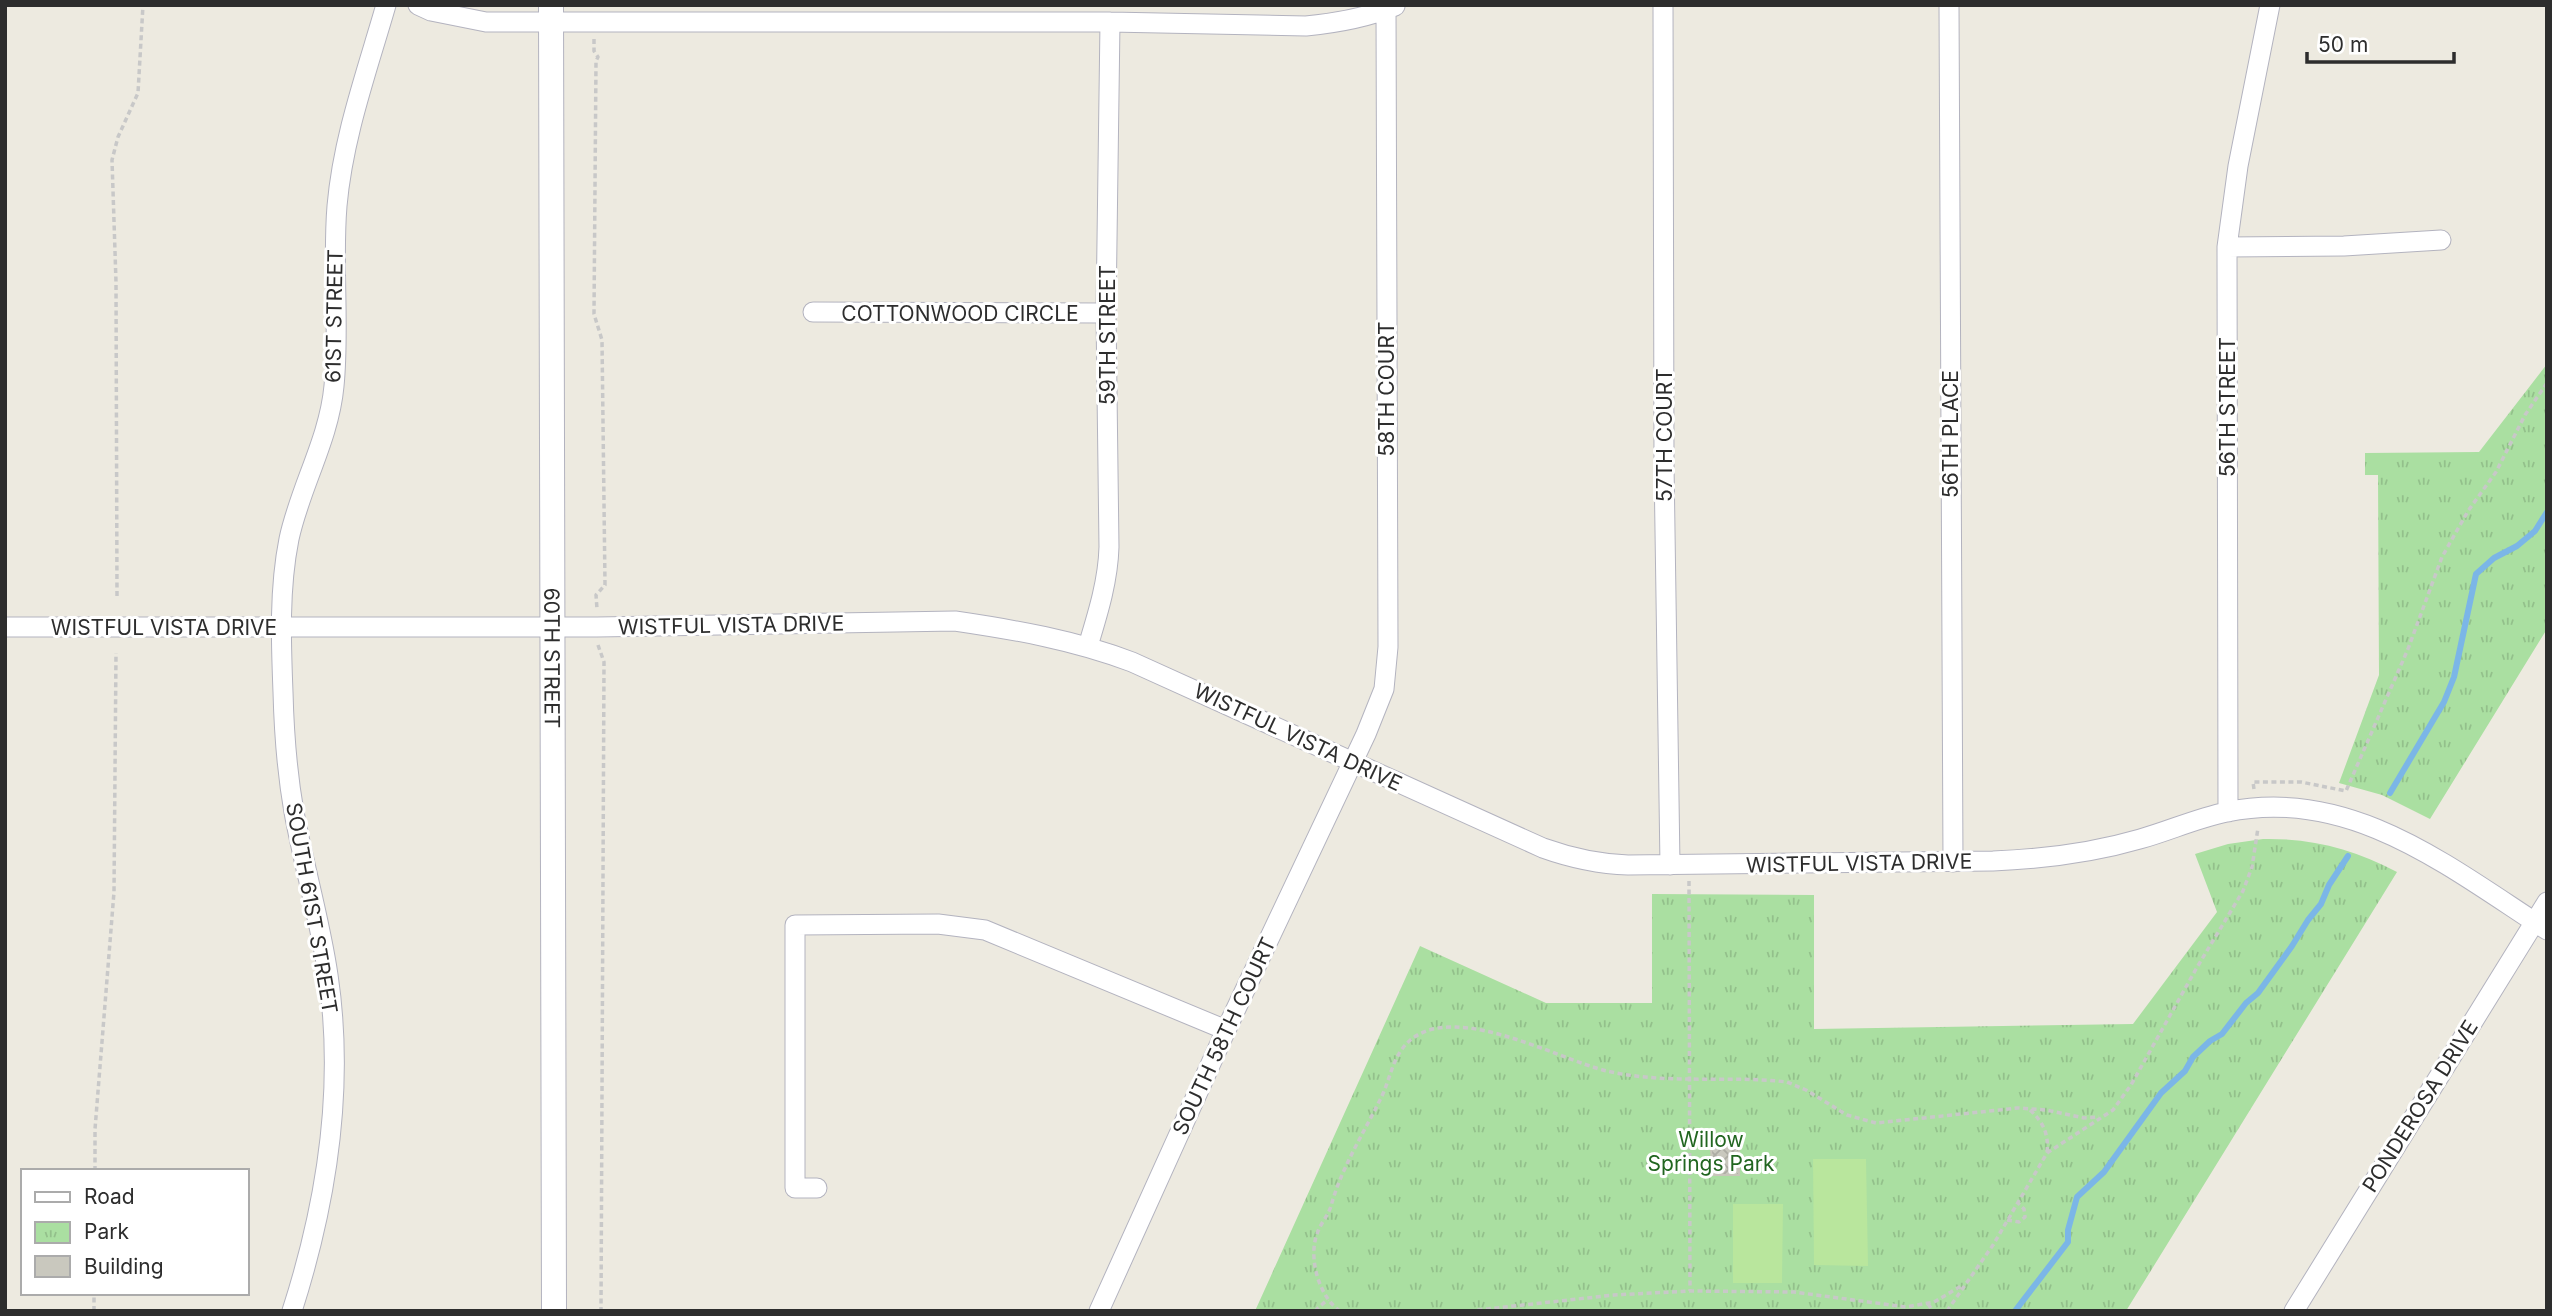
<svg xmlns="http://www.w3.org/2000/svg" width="2552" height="1316" viewBox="0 0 2552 1316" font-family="Inter,sans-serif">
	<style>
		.park { fill: url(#park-tufts) }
		.pitch { fill: #b9e69d }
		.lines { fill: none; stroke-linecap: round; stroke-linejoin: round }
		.stream { stroke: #7bb6e7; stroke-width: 6 }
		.building { fill: url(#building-cross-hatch); stroke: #c8c6ba; stroke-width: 2 }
		.minor-casing { stroke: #b3b3bf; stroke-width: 21 }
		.tertiary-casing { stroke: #b3b3bf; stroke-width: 26 }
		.path { stroke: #c8c8c8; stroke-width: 3.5; stroke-dasharray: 5 3.5; stroke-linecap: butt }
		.minor { stroke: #fff; stroke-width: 19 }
		.tertiary { stroke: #fff; stroke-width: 24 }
		.labels { text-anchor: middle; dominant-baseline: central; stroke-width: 6; stroke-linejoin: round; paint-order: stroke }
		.street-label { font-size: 21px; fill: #2d2d2d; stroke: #fff }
		.park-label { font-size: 21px; fill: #216620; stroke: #fff }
	</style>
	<defs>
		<pattern id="park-tufts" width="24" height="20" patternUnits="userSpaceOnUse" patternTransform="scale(1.75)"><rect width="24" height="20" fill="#aadfa1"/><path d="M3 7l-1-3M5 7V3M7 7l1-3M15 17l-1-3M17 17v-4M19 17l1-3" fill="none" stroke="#93c08b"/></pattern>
		<pattern id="building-cross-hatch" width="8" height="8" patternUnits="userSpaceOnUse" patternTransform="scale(1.75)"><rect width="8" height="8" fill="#c9c8be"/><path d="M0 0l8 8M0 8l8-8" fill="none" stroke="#adaca4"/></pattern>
	</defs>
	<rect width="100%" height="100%" fill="#edeae0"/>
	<!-- park -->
	<path class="park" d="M 2547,364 L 2547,629 L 2430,819 L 2382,795 L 2339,783 L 2379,675 L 2378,475 L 2365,475 L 2365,453 L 2479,452 Z
		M 2263,839 C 2312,838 2354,849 2397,872 L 2126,1311 L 1255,1311 L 1420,946 L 1546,1003 L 1652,1003 L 1652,894 L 1814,895 L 1814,1029 L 2133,1024 L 2217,912 L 2195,854 L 2228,844 Z"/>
	<!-- pitch -->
	<path class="pitch" d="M 1813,1159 L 1866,1159 L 1868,1266 L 1814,1265 Z
		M 1733,1204 L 1783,1204 L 1782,1283 L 1733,1283 Z"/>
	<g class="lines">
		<!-- stream -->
		<path class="stream" d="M 2390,793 L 2444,702 L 2454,677 L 2476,574 L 2494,558 L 2517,546 L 2535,531 L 2547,512
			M 2015,1311 L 2068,1242 L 2068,1230 L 2077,1197 L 2104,1172 L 2161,1093 L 2185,1071 L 2193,1057 L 2210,1041 L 2222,1034 L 2246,1003 L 2258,993 L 2292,946 L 2308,920 L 2321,904 L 2329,885 L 2348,856"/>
	</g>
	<!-- building -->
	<path class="building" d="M 1711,1148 L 1739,1148 L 1739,1175 L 1712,1175 Z"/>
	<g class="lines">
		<!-- minor casing -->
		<g class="minor-casing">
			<path id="minor" d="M 418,5 L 431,11 L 486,22 L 1110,22 L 1306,26 C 1337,23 1366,18 1395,6
				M 1663,5 L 1664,464 L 1670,865
				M 1949,5 L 1953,862
				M 2227,247 L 2344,246 L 2441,240
				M 813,312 L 1106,313
				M 5,627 L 597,627 L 955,621 C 1016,630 1074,640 1132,662 L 1543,848 C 1571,858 1598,864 1628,865 L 1993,861 C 2043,859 2092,853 2140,839 C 2169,831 2197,818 2227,812 C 2350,786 2449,867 2547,930
				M 1088,646 C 1098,613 1108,581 1109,547 L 1106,313 L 1110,22
				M 2228,812 L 2227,247 L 2238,166 L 2270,5
				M 817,1188 L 795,1188 L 795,925 L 938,924 L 985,930 L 1226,1030
				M 292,1311 C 327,1202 345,1089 328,975 C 320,920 304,867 294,812 C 287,772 284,732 283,692 C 281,642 279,589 289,539 C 300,487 329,440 334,386 C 340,326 332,266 337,206 C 343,137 367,71 386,5
				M 1099,1311 L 1226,1030 L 1366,734 L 1384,689 L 1388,647 L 1386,9
				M 2294,1311 L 2547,902"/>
		</g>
		<!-- tertiary casing -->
		<g class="tertiary-casing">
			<g id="tertiary">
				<path id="s1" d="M 551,5 L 554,1311"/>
			</g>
		</g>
		<!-- path -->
		<path class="path" d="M 594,39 L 594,51 L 598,57 L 596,61 L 594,314 L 602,340 L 605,585 L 596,595 L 597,609
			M 117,596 L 116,282 L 112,160 L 118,137 L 138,93 L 143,5
			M 598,645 L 604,662 L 601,1311
			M 2254,789 L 2253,782 L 2301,782 L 2346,791 L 2408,649 L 2442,557 L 2468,511 L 2496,472 L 2525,415 L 2547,383
			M 1689,881 L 1690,1291
			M 2030,1110 C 2043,1122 2049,1134 2047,1152
			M 95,1171 L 95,1129 L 114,892 L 116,653
			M 2007,1220 L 2019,1222 L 2025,1217 L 2024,1209 L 2017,1202
			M 1928,1304 L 1933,1311
			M 94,1311 L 94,1293
			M 1315,1311 L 1328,1299
			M 1340,1311 C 1319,1297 1308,1258 1317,1234 C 1320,1224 1328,1216 1331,1206 C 1341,1169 1363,1134 1380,1100 C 1388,1085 1391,1066 1400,1052 C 1439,991 1555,1059 1607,1071 C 1667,1085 1727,1075 1787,1082 L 1806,1090 L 1847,1115 L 1876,1123 L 2018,1108 L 2046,1110 L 2084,1118 L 2099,1117
			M 1469,1311 L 1614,1295 L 1690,1291 L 1794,1292 L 1906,1307 L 1934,1302 L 1963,1285
			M 1947,1311 L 1993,1245 L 2047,1153 L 2113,1110 L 2131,1085 L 2196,969 L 2243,891 L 2252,867 L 2258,828"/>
		<!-- minor -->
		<use href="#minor" class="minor"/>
		<!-- tertiary -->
		<use href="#tertiary" class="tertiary"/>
	</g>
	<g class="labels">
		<!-- street labels -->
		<g class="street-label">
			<text x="960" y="313">COTTONWOOD CIRCLE</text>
			<text transform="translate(334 316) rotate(-89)">61ST STREET</text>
			<text transform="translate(1107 335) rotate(-90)">59TH STREET</text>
			<text transform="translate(1386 389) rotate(-90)">58TH COURT</text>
			<text transform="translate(2227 407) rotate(-90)">56TH STREET</text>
			<text transform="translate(1950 434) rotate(-90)">56TH PLACE</text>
			<text transform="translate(1664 435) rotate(-90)">57TH COURT</text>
			<text transform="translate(731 625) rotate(-1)">WISTFUL VISTA DRIVE</text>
			<text x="164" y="627">WISTFUL VISTA DRIVE</text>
			<text stroke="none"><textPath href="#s1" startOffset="653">60TH STREET</textPath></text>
			<text transform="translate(1298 737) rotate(25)">WISTFUL VISTA DRIVE</text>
			<text transform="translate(1859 863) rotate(-1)">WISTFUL VISTA DRIVE</text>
			<text transform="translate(312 908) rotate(80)">SOUTH 61ST STREET</text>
			<text transform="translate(1224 1036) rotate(-65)">SOUTH 58TH COURT</text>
			<text transform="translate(2420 1106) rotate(-58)">PONDEROSA DRIVE</text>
		</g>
		<!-- park labels -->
		<g class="park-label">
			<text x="1711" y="1139">Willow<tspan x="1711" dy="24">Springs Park</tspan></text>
		</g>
	</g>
	<!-- border -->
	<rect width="2552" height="1316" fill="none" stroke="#2d2d2d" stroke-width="14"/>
	<!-- legend -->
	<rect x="21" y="1169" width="228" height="126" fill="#ffffff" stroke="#ababab" stroke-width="2"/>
	<rect x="35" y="1192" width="35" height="10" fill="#ffffff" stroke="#ababab" stroke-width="2"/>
	<text x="84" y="1204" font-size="21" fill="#2d2d2d">Road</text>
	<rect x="35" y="1222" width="35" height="21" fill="url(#park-tufts)" stroke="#ababab" stroke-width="2"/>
	<text x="84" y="1239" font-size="21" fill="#2d2d2d">Park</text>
	<rect x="35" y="1256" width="35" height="21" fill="#c9c8be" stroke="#ababab" stroke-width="2"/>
	<text x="84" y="1274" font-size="21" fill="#2d2d2d">Building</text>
	<!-- scale -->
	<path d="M2307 52v10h147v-10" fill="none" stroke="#2d2d2d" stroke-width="3.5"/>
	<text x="2318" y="52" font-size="21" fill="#2d2d2d" stroke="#ffffff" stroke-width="5" paint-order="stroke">50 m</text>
</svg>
